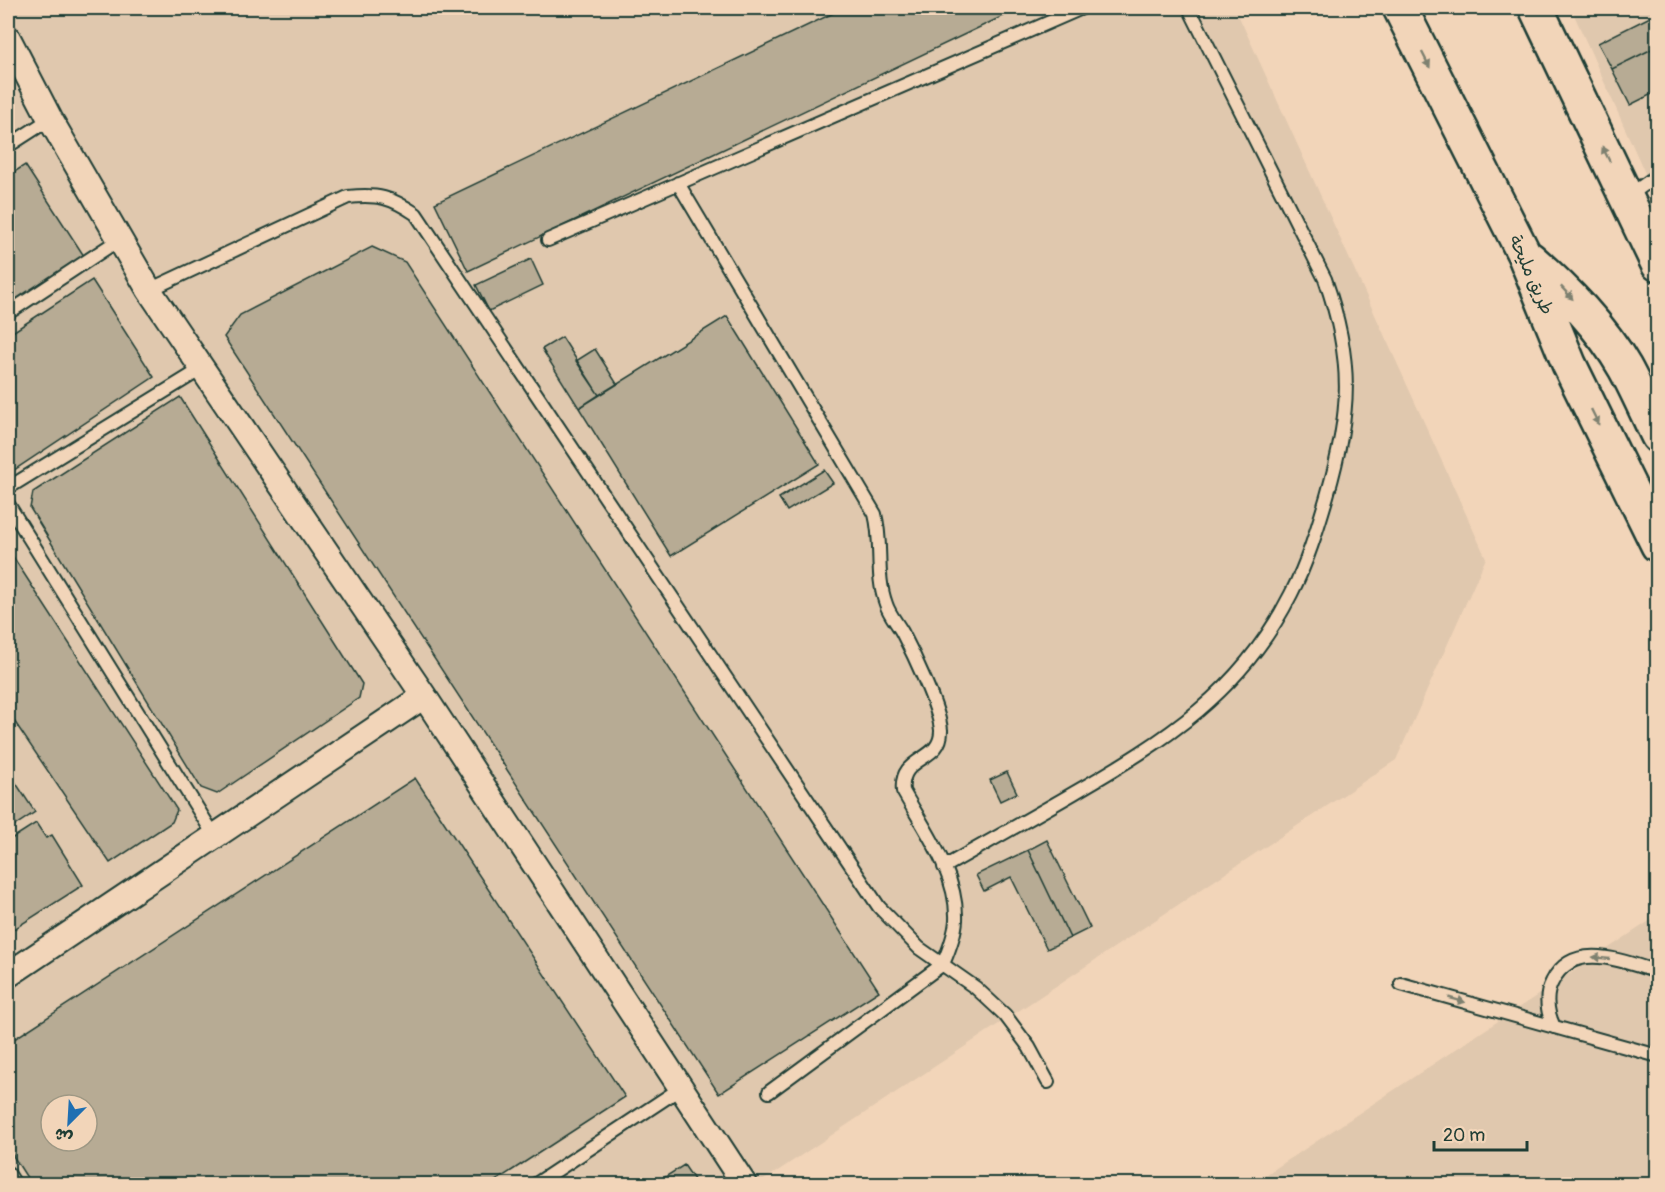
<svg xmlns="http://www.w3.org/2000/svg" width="1665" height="1192" viewBox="0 0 1665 1192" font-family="Pangolin,'Playpen Sans Arabic',sans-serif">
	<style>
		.built { fill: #e0c8ae; fill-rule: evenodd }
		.building { fill: #b7ab94; stroke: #1f3d34; stroke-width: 1.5; fill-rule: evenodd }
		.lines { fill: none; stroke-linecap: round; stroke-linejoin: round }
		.service-casing { stroke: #1f3d34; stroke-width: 16 }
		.minor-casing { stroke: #1f3d34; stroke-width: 28 }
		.primary-casing { stroke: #1f3d34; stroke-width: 38 }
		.service { stroke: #f2d5b9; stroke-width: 12 }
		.minor { stroke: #f2d5b9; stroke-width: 24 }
		.primary { stroke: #f2d5b9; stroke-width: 33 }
		.oneway { fill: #7e8170 }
		.labels { text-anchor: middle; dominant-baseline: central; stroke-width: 6; stroke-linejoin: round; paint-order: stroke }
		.street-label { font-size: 18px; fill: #1f3d34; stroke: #f2d5b9 }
	</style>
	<rect width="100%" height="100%" fill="#f2d5b9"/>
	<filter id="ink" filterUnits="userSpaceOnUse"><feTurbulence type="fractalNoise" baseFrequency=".0167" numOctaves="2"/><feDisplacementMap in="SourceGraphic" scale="12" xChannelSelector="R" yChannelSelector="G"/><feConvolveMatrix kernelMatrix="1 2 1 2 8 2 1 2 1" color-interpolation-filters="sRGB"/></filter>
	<g filter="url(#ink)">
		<!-- built -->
		<path class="built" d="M 8,8 L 1235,8 L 1486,558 L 1396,760 L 758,1184 L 8,1184 ZM 51,1105 L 87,1105 L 87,1141 L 51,1141 Z
			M 1571,8 L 1657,8 L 1657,200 Z
			M 1657,916 L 1657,1184 L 1252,1184 Z"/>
		<!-- building -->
		<path class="building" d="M 844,8 L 1020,8 L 468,271 L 435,203 Z
			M 1658,13 L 1658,46 L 1612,69 L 1598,43 Z
			M 1658,46 L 1658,91 L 1630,105 L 1612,69 Z
			M 25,165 L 86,259 L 8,309 L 8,176 Z
			M 372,247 L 405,262 L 879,991 L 719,1094 L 224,337 L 240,315 Z
			M 531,259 L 543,285 L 489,311 L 476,285 Z
			M 92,280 L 154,377 L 8,474 L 8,335 Z
			M 727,316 L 819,464 L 671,556 L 579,408 Z
			M 562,337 L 599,395 L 579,408 L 542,349 Z
			M 595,349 L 617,384 L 599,395 L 576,361 Z
			M 180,397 L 362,684 L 359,698 L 217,794 L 201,788 L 30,508 L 33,492 Z
			M 824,470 L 833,483 L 787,511 L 779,498 Z
			M 8,549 L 177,810 L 172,822 L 110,863 L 8,712 Z
			M 8,771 L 35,812 L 8,830 Z
			M 1007,772 L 1017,793 L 1000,801 L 990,780 Z
			M 415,778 L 625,1097 L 491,1184 L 31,1184 L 8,1148 L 8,1043 ZM 51,1105 L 87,1105 L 87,1141 L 51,1141 Z
			M 36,823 L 46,838 L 52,835 L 83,885 L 8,933 L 8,841 Z
			M 1047,840 L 1090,928 L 1070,938 L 1028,850 Z
			M 1028,850 L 1070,938 L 1047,949 L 1011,877 L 984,891 L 976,875 Z
			M 684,1165 L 697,1184 L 654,1184 Z"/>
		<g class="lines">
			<!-- service casing -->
			<g class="service-casing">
				<path id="service" d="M 8,146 L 50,119
					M 678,183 L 875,514 C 883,544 875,575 886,604 C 889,614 897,623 902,632 C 913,653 939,707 941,730 C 942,763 899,754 903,791 C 924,829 958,874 956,920 C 955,935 949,950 943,964 L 769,1092
					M 1627,197 L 1658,175
					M 548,240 L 1082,8
					M 149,290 L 348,197 C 378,194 391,197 416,214 L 879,907 L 919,948 L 976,988 L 1005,1015 L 1029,1047 L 1048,1082
					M 8,313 L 120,239
					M 8,488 L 203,368
					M 8,504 L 214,835
					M 944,867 C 988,842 1031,818 1074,793 C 1166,740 1242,692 1291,594 C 1307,563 1317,530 1327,496 C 1351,413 1354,361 1325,279 L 1189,8
					M 1401,984 L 1658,1056
					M 1554,1027 C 1547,1012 1544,997 1552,982 C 1573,939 1624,962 1658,972
					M 8,1173 L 15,1184
					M 536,1184 L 681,1088"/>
			</g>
			<!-- minor casing -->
			<g class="minor-casing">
				<path id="minor" d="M 8,38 L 50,119 L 149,290 L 424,696 L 744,1184
					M 8,975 L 424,696"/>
			</g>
			<!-- primary casing -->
			<g class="primary-casing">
				<path id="primary" d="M 1400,8 L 1524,254 L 1569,364 L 1658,545
					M 1536,8 L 1658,264
					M 1530,259 C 1566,291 1601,326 1625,368 C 1637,390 1647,413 1658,436"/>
			</g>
			<!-- service -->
			<use href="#service" class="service"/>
			<!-- minor -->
			<use href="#minor" class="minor"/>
			<!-- primary -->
			<use href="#primary" class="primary"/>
		</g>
		<!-- one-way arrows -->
		<defs><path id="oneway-solid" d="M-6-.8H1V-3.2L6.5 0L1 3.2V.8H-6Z" transform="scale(1.5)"/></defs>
		<g class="oneway">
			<use href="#oneway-solid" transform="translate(1426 60) rotate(63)"/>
			<use href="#oneway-solid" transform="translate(1606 154) rotate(-116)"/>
			<use href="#oneway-solid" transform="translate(1567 293) rotate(47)"/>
			<use href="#oneway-solid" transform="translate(1595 417) rotate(64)"/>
			<use href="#oneway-solid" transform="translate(1601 958) rotate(-174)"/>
			<use href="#oneway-solid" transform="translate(1457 1000) rotate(16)"/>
		</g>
	</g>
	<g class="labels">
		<!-- street labels -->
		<g class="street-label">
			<text transform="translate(1531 275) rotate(66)">طريق مليحة</text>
		</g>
	</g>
	<!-- margin -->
	<rect width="1665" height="1192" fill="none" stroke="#f2d5b9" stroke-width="30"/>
	<rect x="15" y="15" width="1635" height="1162" fill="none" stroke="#1f3d34" stroke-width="2" filter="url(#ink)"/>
	<!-- north arrow -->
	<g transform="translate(69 1123) rotate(204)"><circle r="28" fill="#f2d5b9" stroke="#9e9884" stroke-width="1.5"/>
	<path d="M0-4.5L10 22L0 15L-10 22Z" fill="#1f6fb2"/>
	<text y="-9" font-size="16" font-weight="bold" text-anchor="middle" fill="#1f3d34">ش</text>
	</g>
	<!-- scale -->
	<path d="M1434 1141v9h93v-9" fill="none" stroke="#1f3d34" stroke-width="3"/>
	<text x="1443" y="1141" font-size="18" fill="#1f3d34" stroke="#f2d5b9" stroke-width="4.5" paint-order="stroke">20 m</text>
</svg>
